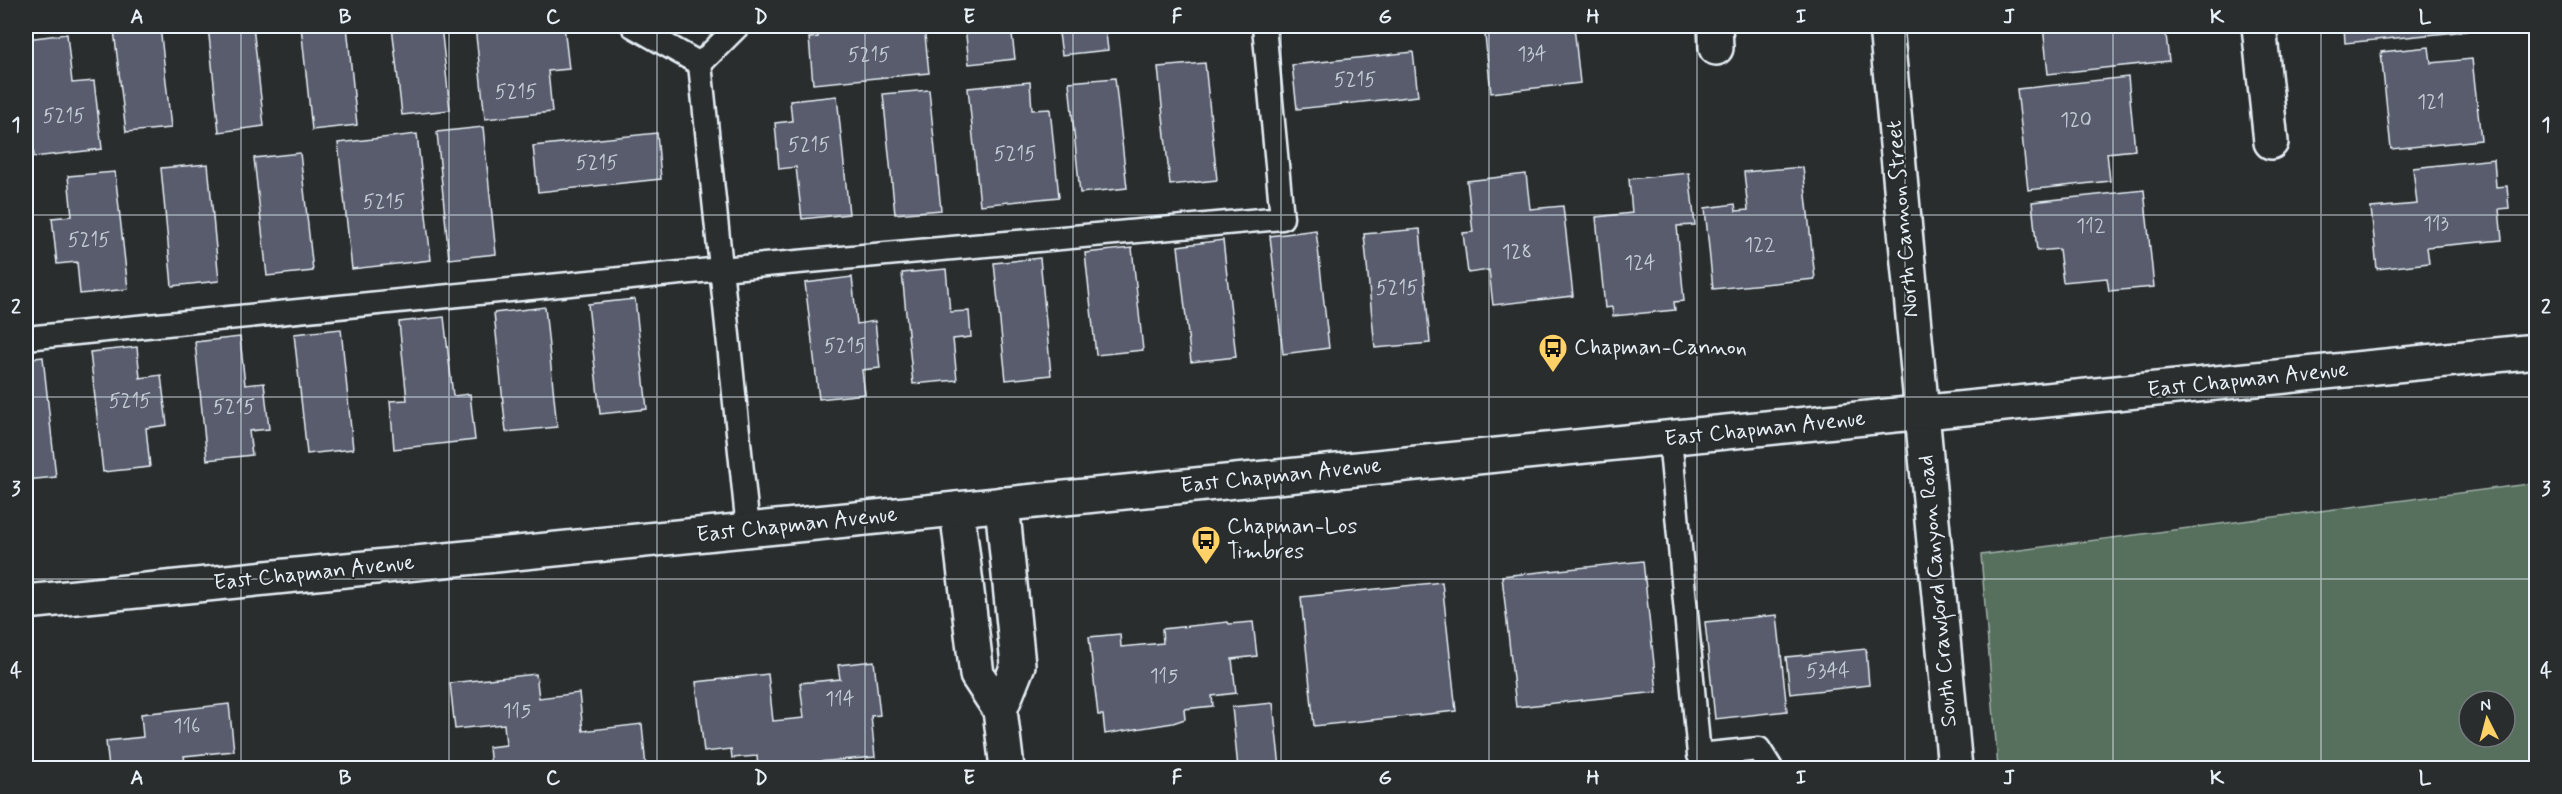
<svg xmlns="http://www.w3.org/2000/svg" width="2562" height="794" viewBox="0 0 2562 794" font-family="Mynerve,sans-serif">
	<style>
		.green { fill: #57705d; stroke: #a0b0aa; stroke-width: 1.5; fill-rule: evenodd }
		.building { fill: #595c6d; stroke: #e8f1f8; stroke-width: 1.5 }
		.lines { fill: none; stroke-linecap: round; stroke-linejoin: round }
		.lane-casing { stroke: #e8f1f8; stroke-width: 27 }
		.street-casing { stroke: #e8f1f8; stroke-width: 38 }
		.secondary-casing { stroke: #e8f1f8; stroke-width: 38 }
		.primary-casing { stroke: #e8f1f8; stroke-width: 38 }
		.lane { stroke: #2a2d2e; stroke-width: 22 }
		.street { stroke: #2a2d2e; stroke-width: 33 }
		.secondary { stroke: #2a2d2e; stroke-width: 33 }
		.primary { stroke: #2a2d2e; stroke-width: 33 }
		.grid { fill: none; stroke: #e8f1f8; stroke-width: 1.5; stroke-opacity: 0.55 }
		.labels { text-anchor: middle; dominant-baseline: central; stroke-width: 4.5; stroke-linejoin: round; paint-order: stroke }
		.number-label { font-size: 20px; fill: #c4ccd5 }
		.street-label { font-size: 22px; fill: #e8f1f8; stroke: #2a2d2e }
		.poi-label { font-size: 22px; fill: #e8f1f8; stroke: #2a2d2e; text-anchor: start }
		.neatline { fill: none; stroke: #e8f1f8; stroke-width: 2 }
		.grid-label { font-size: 20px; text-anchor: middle; font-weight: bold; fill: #e8f1f8 }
	</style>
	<rect width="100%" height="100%" fill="#2a2d2e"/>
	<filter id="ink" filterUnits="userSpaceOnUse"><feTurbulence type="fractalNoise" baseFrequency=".0167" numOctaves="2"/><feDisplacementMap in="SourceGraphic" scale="12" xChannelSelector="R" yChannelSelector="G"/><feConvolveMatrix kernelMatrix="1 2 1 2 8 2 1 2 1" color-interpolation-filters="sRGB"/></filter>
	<g filter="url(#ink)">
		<!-- green -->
		<path class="green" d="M 2536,483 L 2536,768 L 1998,768 L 1981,555 ZM 2469,701 L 2505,701 L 2505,737 L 2469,737 Z"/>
		<!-- building -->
		<path class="building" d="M 160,26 L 171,128 L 126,132 L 114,30 Z
			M 208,26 L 253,26 L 264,126 L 219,132 Z
			M 301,26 L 347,26 L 357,125 L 312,130 Z
			M 392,26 L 441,26 L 450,110 L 402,115 Z
			M 475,26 L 564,26 L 569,69 L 548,71 L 552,112 L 485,119 Z
			M 817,26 L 924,26 L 929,73 L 813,84 L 809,38 L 818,37 Z
			M 965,26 L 1011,26 L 1015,59 L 969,64 Z
			M 1058,26 L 1105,26 L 1108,50 L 1062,55 Z
			M 1484,26 L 1574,26 L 1580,83 L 1491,93 Z
			M 2043,26 L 2165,26 L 2169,61 L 2048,74 Z
			M 2344,26 L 2466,26 L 2467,31 L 2345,43 Z
			M 67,34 L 72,83 L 94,81 L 102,149 L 34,157 L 26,76 L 26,39 Z
			M 2429,47 L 2431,63 L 2472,59 L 2481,140 L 2391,149 L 2381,52 Z
			M 1413,52 L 1418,96 L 1297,109 L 1292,65 Z
			M 1205,63 L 1217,180 L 1170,185 L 1158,67 Z
			M 2128,77 L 2135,150 L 2107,153 L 2110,181 L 2028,190 L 2017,89 Z
			M 1115,78 L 1127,188 L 1080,193 L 1069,82 Z
			M 1030,82 L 1032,110 L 1050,109 L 1059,197 L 980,205 L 968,88 Z
			M 929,90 L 941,210 L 895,214 L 883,94 Z
			M 837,96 L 849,214 L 802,219 L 796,167 L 779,169 L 775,123 L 792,121 L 790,101 Z
			M 483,127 L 496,254 L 449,259 L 437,132 Z
			M 657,133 L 661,179 L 538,192 L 533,146 Z
			M 417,134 L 431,260 L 352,269 L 338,143 Z
			M 300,153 L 313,271 L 267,276 L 254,158 Z
			M 2494,159 L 2496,187 L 2507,186 L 2509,208 L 2499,209 L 2502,240 L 2427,247 L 2429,263 L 2377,269 L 2371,208 L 2417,204 L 2413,168 Z
			M 208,164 L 219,281 L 172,286 L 161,168 Z
			M 1803,167 L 1815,279 L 1713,289 L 1705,208 L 1735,204 L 1736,211 L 1748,210 L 1744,172 Z
			M 115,172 L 128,289 L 80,294 L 77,262 L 57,264 L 52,218 L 72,216 L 68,176 Z
			M 1689,173 L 1695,225 L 1677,226 L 1684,301 L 1674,302 L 1675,310 L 1613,316 L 1612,307 L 1605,308 L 1596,217 L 1632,213 L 1629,179 Z
			M 1526,174 L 1530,209 L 1563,206 L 1573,296 L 1493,305 L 1489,270 L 1468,273 L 1463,233 L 1473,232 L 1467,181 Z
			M 2144,190 L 2154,287 L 2109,291 L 2107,278 L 2063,282 L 2059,249 L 2037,251 L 2032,202 Z
			M 1420,229 L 1430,343 L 1375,348 L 1364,234 Z
			M 1316,230 L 1329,348 L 1283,354 L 1270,236 Z
			M 1223,240 L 1236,357 L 1191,362 L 1178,246 Z
			M 1132,248 L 1143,350 L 1096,355 L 1085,253 Z
			M 1040,258 L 1051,375 L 1006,380 L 994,263 Z
			M 946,269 L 950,312 L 969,311 L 971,337 L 953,339 L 957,380 L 913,384 L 902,273 Z
			M 852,277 L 857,324 L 875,321 L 880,368 L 862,370 L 865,394 L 819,399 L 805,283 Z
			M 635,299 L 647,409 L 600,414 L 588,304 Z
			M 545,307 L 557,427 L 506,432 L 494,313 Z
			M 444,317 L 453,396 L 470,394 L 475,440 L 394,449 L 390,401 L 407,400 L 399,322 Z
			M 341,329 L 353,449 L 307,454 L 294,334 Z
			M 240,337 L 245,385 L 264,383 L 269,429 L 249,431 L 252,455 L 207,460 L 195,342 Z
			M 137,347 L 140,378 L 161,375 L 167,425 L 146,428 L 150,467 L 103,472 L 90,352 Z
			M 43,357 L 56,477 L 26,480 L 26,359 Z
			M 1643,561 L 1657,692 L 1516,707 L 1502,576 Z
			M 1442,582 L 1456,711 L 1314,726 L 1301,597 Z
			M 1777,615 L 1787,711 L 1715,719 L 1705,622 Z
			M 1228,622 L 1229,624 L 1253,622 L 1257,656 L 1232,659 L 1236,693 L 1212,696 L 1213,706 L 1184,709 L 1185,719 L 1173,723 L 1105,734 L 1103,715 L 1098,715 L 1089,637 L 1120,634 L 1121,647 L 1163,643 L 1162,629 Z
			M 1866,649 L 1869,685 L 1790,694 L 1786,657 Z
			M 874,661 L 880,715 L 871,716 L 875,757 L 758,767 L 757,756 L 732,758 L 731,749 L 704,752 L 696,682 L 768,674 L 773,721 L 804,718 L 800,683 L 840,679 L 838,665 Z
			M 536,674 L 539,698 L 579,693 L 583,731 L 642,724 L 646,768 L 491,768 L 489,747 L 506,745 L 504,724 L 455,729 L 450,683 Z
			M 1273,703 L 1280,768 L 1238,768 L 1232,707 Z
			M 229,704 L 234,751 L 184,756 L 186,768 L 109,768 L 106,741 L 143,737 L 141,714 Z"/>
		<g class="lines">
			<!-- lane casing -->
			<g class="lane-casing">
				<path id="lane" d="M 633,26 L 700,64 L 738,26
					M 700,64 L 748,529
					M 26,338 L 721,269 L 1282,218 L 1264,26
					M 1670,438 L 1699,755 L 1759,749 L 1771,768"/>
			</g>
			<!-- street casing -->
			<g class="street-casing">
				<path id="street" d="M 1715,26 L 1716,48
					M 2259,26 L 2271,142
					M 957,509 L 977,675 L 1000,710 L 1007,768
					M 1000,710 L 1018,665 L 1002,504"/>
			</g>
			<!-- secondary casing -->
			<g class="secondary-casing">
				<path id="secondary" d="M 1886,26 L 1955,768"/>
			</g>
			<!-- primary casing -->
			<g class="primary-casing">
				<path id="primary" d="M 26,602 L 2536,351"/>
			</g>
			<!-- lane -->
			<use href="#lane" class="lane"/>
			<!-- street -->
			<use href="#street" class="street"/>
			<!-- secondary -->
			<use href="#secondary" class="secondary"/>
			<!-- primary -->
			<use href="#primary" class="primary"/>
		</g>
	</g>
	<!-- grid -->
	<path class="grid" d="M 241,26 L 241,768M 449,26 L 449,768M 657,26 L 657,768M 865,26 L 865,768M 1073,26 L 1073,768M 1281,26 L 1281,768M 1489,26 L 1489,768M 1697,26 L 1697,768M 1905,26 L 1905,768M 2113,26 L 2113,768M 2321,26 L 2321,768M 26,215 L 2536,215M 26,397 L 2536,397M 26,579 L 2536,579"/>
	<!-- icons -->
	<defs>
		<g id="bus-pin" transform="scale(1.5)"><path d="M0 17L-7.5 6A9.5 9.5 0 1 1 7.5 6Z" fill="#ffd166" stroke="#2a2d2e"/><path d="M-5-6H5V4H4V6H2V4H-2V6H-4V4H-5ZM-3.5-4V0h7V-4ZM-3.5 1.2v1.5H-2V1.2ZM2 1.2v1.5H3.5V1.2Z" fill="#111"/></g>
	</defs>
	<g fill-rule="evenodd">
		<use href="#bus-pin" x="1553" y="348"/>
		<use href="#bus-pin" x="1206" y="540"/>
	</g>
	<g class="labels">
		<!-- number labels -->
		<g class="number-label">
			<text x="1532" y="54">134</text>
			<text x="869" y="55">5215</text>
			<text x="1355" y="80">5215</text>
			<text x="516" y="92">5215</text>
			<text x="2431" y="102">121</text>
			<text x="64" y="116">5215</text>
			<text x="2076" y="120">120</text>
			<text x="809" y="145">5215</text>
			<text x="1015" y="154">5215</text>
			<text x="597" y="163">5215</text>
			<text x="384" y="202">5215</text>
			<text x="2436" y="224">113</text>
			<text x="2091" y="226">112</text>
			<text x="89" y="240">5215</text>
			<text x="1760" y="245">122</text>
			<text x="1517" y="252">128</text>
			<text x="1640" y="263">124</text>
			<text x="1397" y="288">5215</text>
			<text x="845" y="346">5215</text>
			<text x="130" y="401">5215</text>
			<text x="234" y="407">5215</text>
			<text x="1828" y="671">5344</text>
			<text x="1164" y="676">115</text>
			<text x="840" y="699">114</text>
			<text x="517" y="711">115</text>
			<text x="187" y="726">116</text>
		</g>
		<!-- street labels -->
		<g class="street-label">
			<text transform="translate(1903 219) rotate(-95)">North Cannon Street</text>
			<text transform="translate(2248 380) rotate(-6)">East Chapman Avenue</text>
			<text transform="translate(1765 429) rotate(-6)">East Chapman Avenue</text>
			<text transform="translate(1281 476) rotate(-6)">East Chapman Avenue</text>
			<text transform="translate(797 525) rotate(-6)">East Chapman Avenue</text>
			<text transform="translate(314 573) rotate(-6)">East Chapman Avenue</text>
			<text transform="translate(1938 591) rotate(-95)">South Crawford Canyon Road</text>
		</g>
		<!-- poi labels -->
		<g class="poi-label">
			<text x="1574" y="348">Chapman-Cannon</text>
			<text x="1227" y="527">Chapman-Los<tspan x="1227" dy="25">Timbres</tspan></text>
		</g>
	</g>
	<!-- margin -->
	<rect width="2562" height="794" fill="none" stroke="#2a2d2e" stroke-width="66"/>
	<!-- north arrow -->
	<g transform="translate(2487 719) rotate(354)"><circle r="28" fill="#2a2d2e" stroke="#767b7f" stroke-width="1.5"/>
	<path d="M0-4.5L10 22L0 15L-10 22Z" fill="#ffd166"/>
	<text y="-9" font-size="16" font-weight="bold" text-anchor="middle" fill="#e8f1f8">N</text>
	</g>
	<rect x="33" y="33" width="2496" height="728" class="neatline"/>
	<g class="grid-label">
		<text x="137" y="23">A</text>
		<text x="345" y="23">B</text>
		<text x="553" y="23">C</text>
		<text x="761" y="23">D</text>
		<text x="969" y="23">E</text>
		<text x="1177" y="23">F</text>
		<text x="1385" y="23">G</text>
		<text x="1593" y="23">H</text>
		<text x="1801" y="23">I</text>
		<text x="2009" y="23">J</text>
		<text x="2217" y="23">K</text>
		<text x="2425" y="23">L</text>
		<text x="16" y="131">1</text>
		<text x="2546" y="131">1</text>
		<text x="16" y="313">2</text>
		<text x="2546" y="313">2</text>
		<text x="16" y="495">3</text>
		<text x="2546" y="495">3</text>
		<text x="16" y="677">4</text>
		<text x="2546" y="677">4</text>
		<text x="137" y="784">A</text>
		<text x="345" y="784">B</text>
		<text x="553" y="784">C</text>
		<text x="761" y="784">D</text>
		<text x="969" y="784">E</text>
		<text x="1177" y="784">F</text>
		<text x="1385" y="784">G</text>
		<text x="1593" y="784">H</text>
		<text x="1801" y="784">I</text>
		<text x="2009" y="784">J</text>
		<text x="2217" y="784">K</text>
		<text x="2425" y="784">L</text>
	</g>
</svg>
